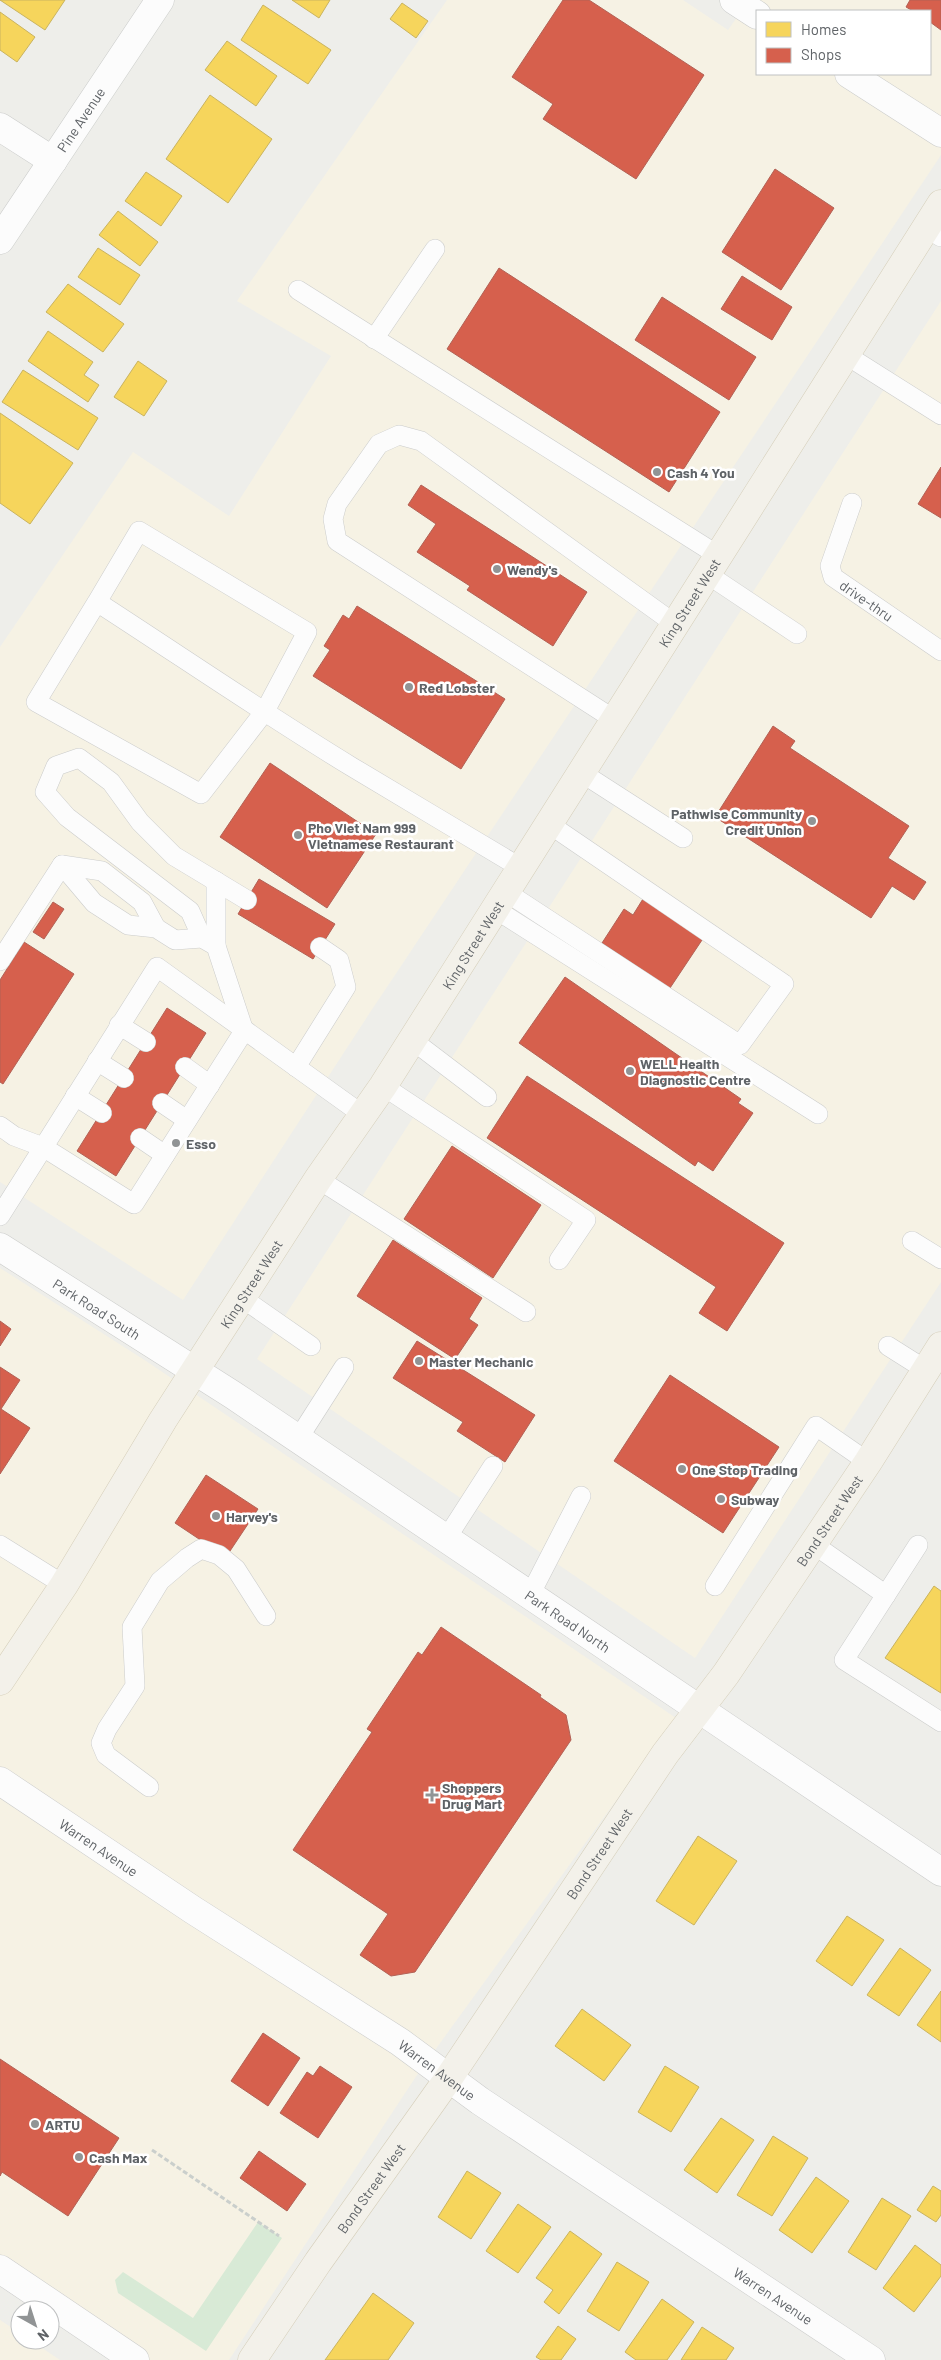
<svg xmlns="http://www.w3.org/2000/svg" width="941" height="2360" viewBox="0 0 941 2360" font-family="Barlow,sans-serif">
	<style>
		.commercial { fill: #f6f2e4; fill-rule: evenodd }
		.green { fill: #d8ead6 }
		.homes { fill: #f6d55c; stroke: #c9b35f }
		.shops { fill: #d6604d; stroke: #b26155 }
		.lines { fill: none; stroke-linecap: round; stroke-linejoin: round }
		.service-casing { stroke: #cbcccb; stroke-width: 20 }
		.minor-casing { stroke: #cbcccb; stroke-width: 29 }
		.secondary-casing { stroke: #cbcccb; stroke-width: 29 }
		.primary-casing { stroke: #d5ceb9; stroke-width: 29 }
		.path { stroke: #cacfcc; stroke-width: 3; stroke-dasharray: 5 2.5; stroke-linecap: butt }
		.service { stroke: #fcfcfc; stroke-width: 19 }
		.minor { stroke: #fcfcfc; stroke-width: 28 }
		.secondary { stroke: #fcfcfc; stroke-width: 28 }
		.primary { stroke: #f3f1ea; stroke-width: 28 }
		.poi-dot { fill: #919495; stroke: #fff; stroke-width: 2 }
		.labels { text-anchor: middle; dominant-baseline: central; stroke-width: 5; stroke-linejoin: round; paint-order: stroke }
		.street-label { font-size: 14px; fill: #5f6367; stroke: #fff }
		.poi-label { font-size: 14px; font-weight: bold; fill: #5f6367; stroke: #fff; text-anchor: start }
	</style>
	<rect width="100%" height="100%" fill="#eeeeea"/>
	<!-- commercial -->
	<path class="commercial" d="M 447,0 L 683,0 L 728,30 L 749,0 L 941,0 L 941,155 L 369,1014 L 183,1300 L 0,1182 L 0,647 L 133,452 L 229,516 L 331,356 L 237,301 ZM 757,11 L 930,11 L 930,74 L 757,74 Z
		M 941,301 L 941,1282 L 695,1658 L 257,1359 Z
		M 0,1268 L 146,1361 L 676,1718 L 419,2072 L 229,2360 L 114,2360 L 0,2282 Z
		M 0,2320 L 20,2333 L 20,2340 L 30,2340 L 60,2360 L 0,2360 Z"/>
	<!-- green -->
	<path class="green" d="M 258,2222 L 282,2238 L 206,2351 L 118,2293 L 115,2280 L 123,2272 L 193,2318 Z"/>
	<!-- homes -->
	<path class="homes" d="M 0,0 L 65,0 L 45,30 Z
		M 292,0 L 330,0 L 319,18 Z
		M 402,3 L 428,21 L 416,38 L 390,19 Z
		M 263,5 L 331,50 L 308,84 L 241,40 Z
		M 0,12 L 35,37 L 17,62 L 0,50 Z
		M 227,41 L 277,76 L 256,106 L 205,70 Z
		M 210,95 L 272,139 L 228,203 L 166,159 Z
		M 146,172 L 182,196 L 161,226 L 125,201 Z
		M 118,211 L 158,242 L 140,266 L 99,235 Z
		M 98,248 L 140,275 L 120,305 L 78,277 Z
		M 68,284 L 124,324 L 103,352 L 46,312 Z
		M 48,331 L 93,362 L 84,375 L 99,385 L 88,402 L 28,361 Z
		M 138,361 L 167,381 L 144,416 L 114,397 Z
		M 23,370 L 98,418 L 78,450 L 2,402 Z
		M 0,413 L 73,463 L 30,524 L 0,503 Z
		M 934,1586 L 941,1591 L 941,1693 L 885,1658 Z
		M 698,1836 L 737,1861 L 694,1925 L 656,1901 Z
		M 847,1916 L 884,1940 L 852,1986 L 816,1961 Z
		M 900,1948 L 931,1970 L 899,2016 L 867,1995 Z
		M 941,1991 L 941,2042 L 917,2025 Z
		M 582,2009 L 631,2045 L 604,2081 L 555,2046 Z
		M 665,2066 L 699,2087 L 671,2132 L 638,2112 Z
		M 721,2118 L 754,2140 L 717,2193 L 684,2170 Z
		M 773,2136 L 808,2158 L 772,2216 L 737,2195 Z
		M 467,2171 L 501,2193 L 471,2239 L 438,2217 Z
		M 816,2177 L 849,2201 L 812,2253 L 779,2230 Z
		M 933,2186 L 941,2191 L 941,2215 L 936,2222 L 917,2210 Z
		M 882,2198 L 911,2216 L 876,2270 L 848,2252 Z
		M 518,2204 L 551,2227 L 518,2273 L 486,2251 Z
		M 570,2231 L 602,2254 L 559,2314 L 544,2302 L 553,2290 L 536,2278 Z
		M 915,2245 L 941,2265 L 941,2276 L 914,2312 L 883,2288 Z
		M 617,2262 L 649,2282 L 619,2331 L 587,2311 Z
		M 373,2293 L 414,2323 L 388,2360 L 325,2360 Z
		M 662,2299 L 694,2322 L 667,2360 L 636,2360 L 625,2352 Z
		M 558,2326 L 576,2339 L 561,2360 L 541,2360 L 536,2357 Z
		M 702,2327 L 734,2348 L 726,2360 L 681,2360 Z"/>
	<!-- shops -->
	<path class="shops" d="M 563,0 L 589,0 L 704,75 L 636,179 L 543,119 L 553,104 L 512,77 Z
		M 910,0 L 941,0 L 941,30 L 930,22 L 930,11 L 913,11 L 906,7 Z
		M 775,169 L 834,208 L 781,290 L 722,252 Z
		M 499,268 L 720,412 L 669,492 L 447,349 Z
		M 742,276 L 792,307 L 772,340 L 721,309 Z
		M 662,297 L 756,357 L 729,400 L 635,340 Z
		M 941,467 L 941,518 L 918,504 Z
		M 421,485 L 587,592 L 553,646 L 467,590 L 470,586 L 417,552 L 436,524 L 408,505 Z
		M 357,606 L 505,699 L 461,769 L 313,676 L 330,650 L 324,646 L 343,615 L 349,619 Z
		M 773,726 L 795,741 L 790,748 L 909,826 L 888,858 L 926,882 L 914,900 L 892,886 L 871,918 L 715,817 Z
		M 270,763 L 376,834 L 327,908 L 220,837 Z
		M 259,879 L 335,924 L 313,959 L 238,914 Z
		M 646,894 L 706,934 L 670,988 L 602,943 L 624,909 L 633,915 Z
		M 53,902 L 64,909 L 44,939 L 33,932 Z
		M 24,942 L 74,974 L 3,1084 L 0,1082 L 0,980 Z
		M 565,977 L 741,1099 L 738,1103 L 753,1113 L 713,1171 L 698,1161 L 695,1166 L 519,1043 Z
		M 167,1008 L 206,1033 L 116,1176 L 77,1151 Z
		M 527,1076 L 784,1243 L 727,1331 L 699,1313 L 716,1287 L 487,1138 Z
		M 452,1146 L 541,1205 L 493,1278 L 404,1219 Z
		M 393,1240 L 482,1298 L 469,1319 L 478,1325 L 455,1359 L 357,1296 Z
		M 0,1321 L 11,1329 L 0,1346 Z
		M 417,1341 L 535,1415 L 505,1462 L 457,1431 L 463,1422 L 393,1378 Z
		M 0,1367 L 20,1380 L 1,1409 L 30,1428 L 0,1474 Z
		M 670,1375 L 779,1447 L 723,1533 L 614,1461 Z
		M 206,1475 L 258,1509 L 226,1557 L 175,1523 Z
		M 441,1627 L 541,1695 L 540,1697 L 566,1715 L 571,1740 L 415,1972 L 391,1976 L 360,1955 L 388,1914 L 293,1850 L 372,1732 L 367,1729 L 418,1652 L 422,1655 Z
		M 263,2033 L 300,2058 L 268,2106 L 231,2081 Z
		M 0,2059 L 119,2138 L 68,2216 L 2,2172 L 0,2176 Z
		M 320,2066 L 352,2087 L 318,2138 L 280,2113 L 307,2072 L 313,2076 Z
		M 259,2151 L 306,2184 L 287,2211 L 240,2178 Z"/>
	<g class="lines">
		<!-- service casing -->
		<g class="service-casing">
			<g id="service">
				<path d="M 926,228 L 941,237"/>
				<path d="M 298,290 L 719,556"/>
				<path d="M 374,339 L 435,249"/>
				<path d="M 846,355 L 941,415"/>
				<path id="s1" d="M 852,503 L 830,566 L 833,577 L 941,651"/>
				<path d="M 707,574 L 797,634"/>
				<path d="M 97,602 L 36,702 L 201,794 L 265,711 L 307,632 L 139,531 L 97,602 C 182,657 265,714 352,767 C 408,801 465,834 521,868"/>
				<path d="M 615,720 L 337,541 L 333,519 L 337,504 L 379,444 L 399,435 L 421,441 L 675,624"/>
				<path d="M 582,773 L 683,838"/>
				<path d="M 506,892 L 740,1045 L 784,984 L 549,824"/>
				<path d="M 495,909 L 818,1114"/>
				<path d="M 202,938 L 190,911 L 67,817 L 45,792 L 56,766 L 79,758 L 111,782 L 140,822 L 174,856 L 247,900"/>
				<path d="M 216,946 L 216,881"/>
				<path d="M 0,961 L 62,865 L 102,871 L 142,902 L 156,928"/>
				<path d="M 119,1025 L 146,1042"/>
				<path d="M 412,1040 L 487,1097"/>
				<path d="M 97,1061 L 124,1078"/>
				<path d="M 185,1067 L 210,1085"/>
				<path d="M 296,1067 L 346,987 L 339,960 L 320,947"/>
				<path d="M 383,1086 L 586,1220 L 559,1260"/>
				<path d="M 75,1096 L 102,1113"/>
				<path d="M 162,1103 L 187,1120"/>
				<path d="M 0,1126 L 14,1136 L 43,1147 L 134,1204 L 244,1031 L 216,946 L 202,938 L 175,940 L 156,928 L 128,925 L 94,903 L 62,865"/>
				<path d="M 140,1138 L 165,1155"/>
				<path d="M 318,1179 L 526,1312"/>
				<path d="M 0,1216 L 157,967 L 363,1115"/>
				<path d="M 912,1241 L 941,1259"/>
				<path d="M 242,1298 L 311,1346"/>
				<path d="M 888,1346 L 926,1370"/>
				<path d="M 298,1439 L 344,1367"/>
				<path d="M 446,1539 L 493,1466"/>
				<path d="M 813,1544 L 886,1595"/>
				<path d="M 0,1545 L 64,1585"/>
				<path d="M 918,1545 L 844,1660 L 941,1722"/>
				<path d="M 715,1586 L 816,1426 L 868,1462"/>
				<path d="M 530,1595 L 581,1496"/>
				<path d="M 149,1787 L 106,1755 L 101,1743 L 107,1729 L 135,1686 L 132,1627 L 160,1581 L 187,1558 L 201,1549 L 219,1555 L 236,1569 L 266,1616"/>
			</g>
		</g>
		<!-- minor casing -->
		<g class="minor-casing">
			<g id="minor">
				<path d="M 734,0 L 757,15"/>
				<path d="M 849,74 L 941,133"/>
				<path d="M 0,127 L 53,161"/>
				<path id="s2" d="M 0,240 L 160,0"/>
				<path id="s3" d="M 0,1781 L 193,1910 L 400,2042 L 480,2101 L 871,2360"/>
				<path d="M 0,2269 L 135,2360"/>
			</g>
		</g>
		<!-- secondary casing -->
		<g class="secondary-casing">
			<g id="secondary">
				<path id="s4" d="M 0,1247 L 233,1395 L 941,1872"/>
			</g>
		</g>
		<!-- primary casing -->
		<g class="primary-casing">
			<g id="primary">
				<path id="s5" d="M 0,1681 L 64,1585 L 163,1420 L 318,1179 L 383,1086 L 941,204"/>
				<path id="s6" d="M 252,2360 L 318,2262 L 448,2079 L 665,1754 L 726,1674 L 868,1462 L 941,1346"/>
			</g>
		</g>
		<!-- path -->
		<path class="path" d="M 152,2150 L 279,2236"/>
		<!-- service -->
		<use href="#service" class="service"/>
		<!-- minor -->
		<use href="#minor" class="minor"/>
		<!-- secondary -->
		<use href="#secondary" class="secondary"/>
		<!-- primary -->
		<use href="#primary" class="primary"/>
	</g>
	<!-- markers -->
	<g class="poi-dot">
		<circle cx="657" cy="472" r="5"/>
		<circle cx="497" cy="569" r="5"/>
		<circle cx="409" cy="687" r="5"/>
		<circle cx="812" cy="821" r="5"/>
		<circle cx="298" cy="835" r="5"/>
		<circle cx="630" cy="1071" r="5"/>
		<circle cx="176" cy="1143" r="5"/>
		<circle cx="419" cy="1361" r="5"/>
		<circle cx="682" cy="1469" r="5"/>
		<circle cx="721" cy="1499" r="5"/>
		<circle cx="216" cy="1516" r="5"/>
		<path d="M429.5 1787.5h5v5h5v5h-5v5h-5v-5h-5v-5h5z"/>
		<circle cx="35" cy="2124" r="5"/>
		<circle cx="79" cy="2157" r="5"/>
	</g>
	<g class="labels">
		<!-- street labels -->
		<g class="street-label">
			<text stroke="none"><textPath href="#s2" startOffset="145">Pine Avenue</textPath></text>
			<text stroke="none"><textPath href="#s1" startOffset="119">drive-thru</textPath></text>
			<text stroke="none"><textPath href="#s5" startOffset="1280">King Street West</textPath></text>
			<text stroke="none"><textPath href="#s5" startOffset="875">King Street West</textPath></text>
			<text stroke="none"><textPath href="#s5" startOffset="470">King Street West</textPath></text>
			<text stroke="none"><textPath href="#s4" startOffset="115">Park Road South</textPath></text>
			<text stroke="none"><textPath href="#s6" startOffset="1019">Bond Street West</textPath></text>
			<text stroke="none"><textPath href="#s4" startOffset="680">Park Road North</textPath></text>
			<text stroke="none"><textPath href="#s3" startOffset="119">Warren Avenue</textPath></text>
			<text stroke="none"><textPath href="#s6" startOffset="614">Bond Street West</textPath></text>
			<text stroke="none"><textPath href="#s3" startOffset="524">Warren Avenue</textPath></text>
			<text stroke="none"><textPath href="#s6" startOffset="209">Bond Street West</textPath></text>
			<text stroke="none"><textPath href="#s3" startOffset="929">Warren Avenue</textPath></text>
		</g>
		<!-- poi labels -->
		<g class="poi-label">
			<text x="667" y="472">Cash 4 You</text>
			<text x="507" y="569">Wendy's</text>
			<text x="419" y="687">Red Lobster</text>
			<text x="802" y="813" text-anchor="end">Pathwise Community<tspan x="802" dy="16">Credit Union</tspan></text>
			<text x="308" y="827">Pho Viet Nam 999<tspan x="308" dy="16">Vietnamese Restaurant</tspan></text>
			<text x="640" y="1063">WELL Health<tspan x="640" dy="16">Diagnostic Centre</tspan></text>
			<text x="186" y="1143">Esso</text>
			<text x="429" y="1361">Master Mechanic</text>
			<text x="692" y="1469">One Stop Trading</text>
			<text x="731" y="1499">Subway</text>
			<text x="226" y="1516">Harvey's</text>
			<text x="442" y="1787">Shoppers<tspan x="442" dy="16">Drug Mart</tspan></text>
			<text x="45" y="2124">ARTU</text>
			<text x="89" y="2157">Cash Max</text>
		</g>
	</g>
	<!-- legend -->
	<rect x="756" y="10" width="175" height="65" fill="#ffffff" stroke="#bfc1c2"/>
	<rect x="766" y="22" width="25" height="15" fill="#f6d55c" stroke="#bfc1c2"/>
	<text x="801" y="35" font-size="15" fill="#5f6367">Homes</text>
	<rect x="766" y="48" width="25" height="15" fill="#d6604d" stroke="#bfc1c2"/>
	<text x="801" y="60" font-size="15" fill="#5f6367">Shops</text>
	<!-- north arrow -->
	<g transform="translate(35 2325) rotate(141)"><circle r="24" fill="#ffffff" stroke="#bfc1c2"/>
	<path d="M0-4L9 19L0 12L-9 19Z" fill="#919495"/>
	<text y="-8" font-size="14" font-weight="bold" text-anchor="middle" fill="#5f6367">N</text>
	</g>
</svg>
